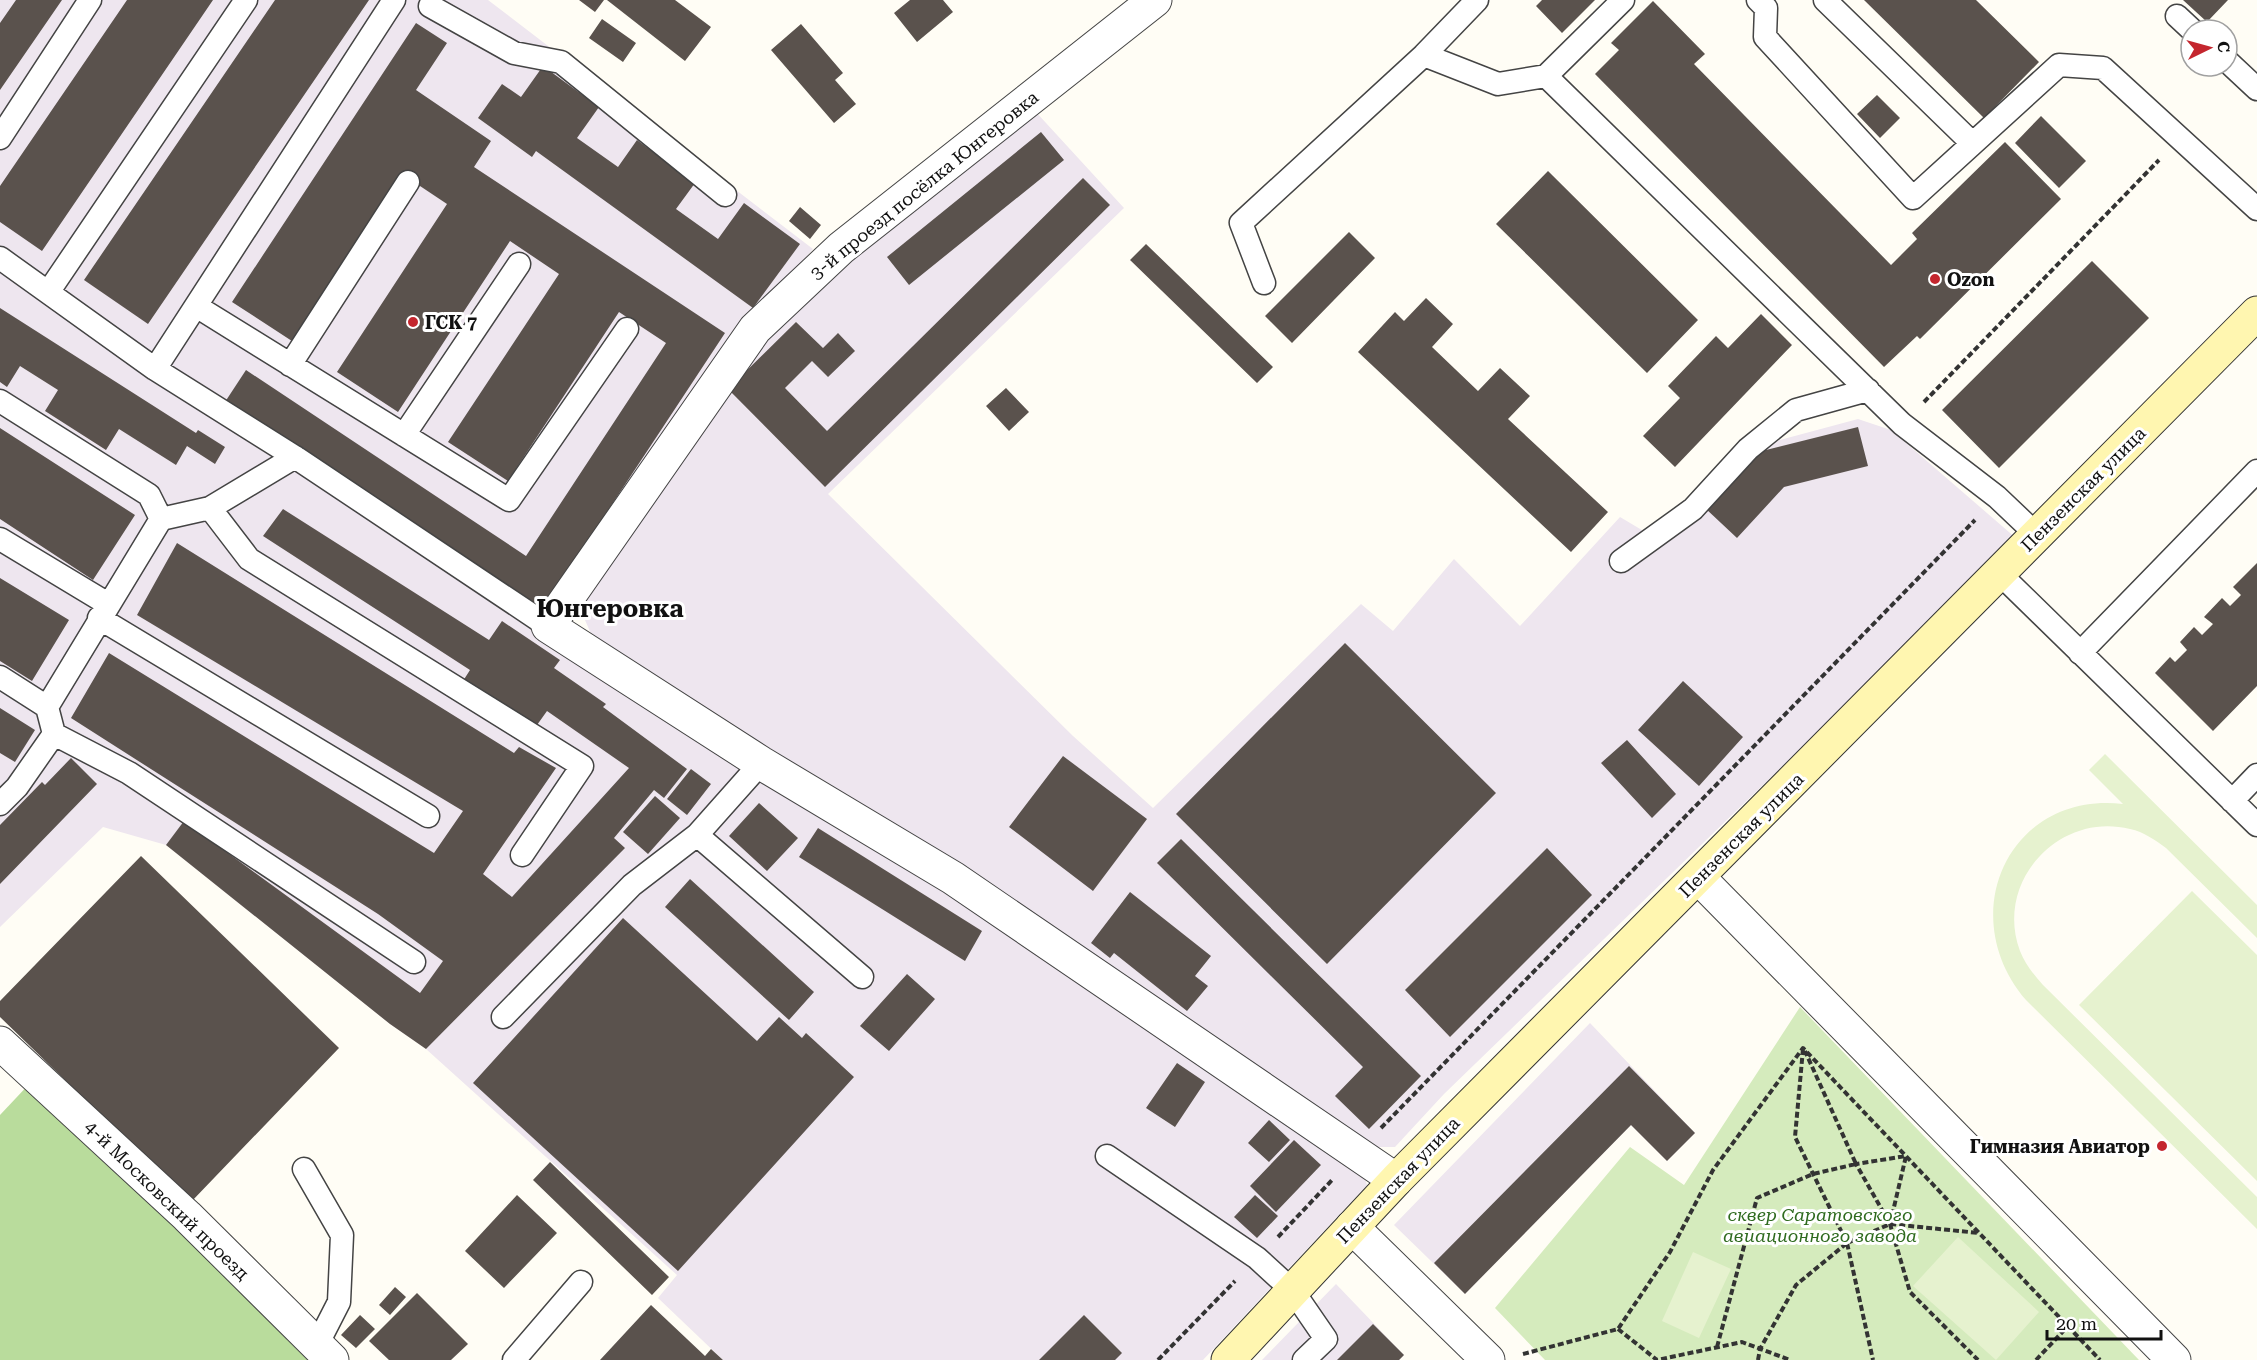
<svg xmlns="http://www.w3.org/2000/svg" width="2257" height="1360" viewBox="0 0 2257 1360" font-family="'Roboto Serif',serif">
	<style>
		.industrial { fill: #eee6ef }
		.green { fill: #d5ebbd }
		.forest { fill: #b9dc9c }
		.pitch { fill: #e6f2cf }
		.building { fill: #5a524d }
		.lines { fill: none; stroke-linecap: round; stroke-linejoin: round }
		.lane-casing { stroke: #444; stroke-width: 25 }
		.street-casing { stroke: #444; stroke-width: 35 }
		.secondary-casing { stroke: #333; stroke-width: 35 }
		.path { stroke: #333; stroke-width: 4; stroke-dasharray: 6 3; stroke-linecap: butt }
		.lane { stroke: #fff; stroke-width: 22 }
		.street { stroke: #fff; stroke-width: 33 }
		.secondary { stroke: #fff6b0; stroke-width: 33 }
		.poi-dot { fill: #c4262e; stroke: #fff; stroke-width: 2 }
		.labels { text-anchor: middle; dominant-baseline: central; stroke-width: 6; stroke-linejoin: round; paint-order: stroke }
		.street-label { font-size: 18px; fill: #111; stroke: #fff }
		.poi-label { font-size: 18px; font-weight: bold; fill: #111; stroke: #fff; text-anchor: start }
		.park-label { font-size: 18px; font-style: italic; fill: #2f6b1f; stroke: #fff }
		.district-label { font-size: 24px; font-weight: bold; fill: #111; stroke: #fff }
	</style>
	<rect width="100%" height="100%" fill="#fffdf5"/>
	<!-- industrial -->
	<path class="industrial" d="M 0,0 L 488,0 L 813,249 L 759,312 L 538,626 L 708,742 L 1006,932 L 1361,1167 L 1367,1185 L 1203,1360 L 723,1360 L 658,1298 L 677,1275 L 426,1049 L 390,1024 L 166,845 L 103,827 L 0,927 Z
		M 1035,111 L 1124,208 L 828,494 L 1073,736 L 1153,808 L 1361,604 L 1393,631 L 1454,559 L 1520,626 L 1620,517 L 1662,542 L 1765,444 L 1858,419 L 1891,430 L 2017,539 L 1444,1094 L 1395,1147 L 1373,1147 L 595,643 L 585,620 L 586,595 L 776,326 L 836,267 Z
		M 1590,1023 L 1695,1133 L 1667,1161 L 1631,1125 L 1465,1294 L 1394,1225 Z
		M 1336,1284 L 1404,1355 L 1399,1360 L 1262,1360 Z"/>
	<!-- green -->
	<path class="green" d="M 1800,1007 L 2139,1360 L 1545,1360 L 1495,1308 L 1630,1147 L 1684,1185 Z"/>
	<!-- forest -->
	<path class="forest" d="M 32,1081 L 315,1360 L 0,1360 L 0,1115 Z"/>
	<!-- pitch -->
	<path class="pitch" d="M 2105,754 L 2257,905 L 2257,938 L 2166,848 C 2155,840 2144,832 2130,829 C 2059,811 1994,882 2020,951 C 2025,964 2034,975 2043,985 L 2257,1197 L 2257,1229 L 2026,1000 C 1953,915 2009,791 2123,804 L 2089,770 Z
		M 2192,891 L 2257,955 L 2257,1181 L 2079,1005 Z
		M 1958,1237 L 2039,1312 L 1996,1360 L 1913,1286 Z
		M 1693,1252 L 1731,1269 L 1699,1338 L 1662,1321 Z"/>
	<!-- building -->
	<path class="building" d="M 16,0 L 62,0 L 0,90 L 0,23 Z
		M 127,0 L 213,0 L 42,251 L 0,222 L 0,186 Z
		M 275,0 L 369,0 L 148,324 L 84,280 Z
		M 579,0 L 604,0 L 595,12 Z
		M 607,0 L 675,0 L 711,27 L 685,61 Z
		M 910,0 L 943,0 L 953,12 L 917,42 L 894,13 Z
		M 1542,0 L 1595,0 L 1562,33 L 1536,6 Z
		M 1864,0 L 1976,0 L 2039,62 L 1984,118 Z
		M 2183,0 L 2228,0 L 2207,22 Z
		M 1653,1 L 1705,54 L 1694,64 L 1891,265 L 1917,239 L 1912,233 L 2005,142 L 2061,199 L 1920,339 L 1917,336 L 1884,367 L 1595,74 L 1619,50 L 1611,43 Z
		M 602,19 L 636,43 L 623,62 L 589,38 Z
		M 416,23 L 447,43 L 416,90 L 491,141 L 474,167 L 725,333 L 541,612 L 225,402 L 246,370 L 526,556 L 666,343 L 619,312 L 508,481 L 448,442 L 559,274 L 510,241 L 398,412 L 337,372 L 447,204 L 405,176 L 295,343 L 232,302 Z
		M 801,24 L 843,73 L 835,80 L 856,104 L 834,123 L 771,50 Z
		M 543,66 L 599,107 L 577,138 L 618,167 L 637,140 L 695,183 L 676,209 L 718,239 L 744,203 L 800,244 L 753,308 L 536,151 L 532,157 L 478,118 L 502,84 L 521,97 Z
		M 1877,95 L 1900,118 L 1880,138 L 1857,114 Z
		M 2041,116 L 2086,161 L 2059,188 L 2015,143 Z
		M 1041,132 L 1064,160 L 909,285 L 887,257 Z
		M 1548,171 L 1698,320 L 1647,373 L 1496,224 Z
		M 1083,178 L 1110,205 L 825,487 L 728,389 L 796,322 L 823,348 L 838,333 L 855,351 L 828,377 L 812,361 L 785,388 L 827,431 Z
		M 800,207 L 821,225 L 810,239 L 789,221 Z
		M 1349,232 L 1375,258 L 1292,343 L 1265,316 Z
		M 1146,244 L 1273,367 L 1257,383 L 1130,260 Z
		M 2092,261 L 2149,318 L 1999,468 L 1942,410 Z
		M 1426,298 L 1453,324 L 1432,347 L 1478,391 L 1500,368 L 1530,396 L 1508,419 L 1608,512 L 1571,552 L 1358,352 L 1395,312 L 1404,321 Z
		M 0,308 L 196,433 L 198,430 L 225,447 L 215,464 L 187,446 L 176,465 L 119,429 L 106,450 L 45,411 L 58,390 L 20,366 L 7,387 L 0,382 Z
		M 1761,314 L 1792,345 L 1675,467 L 1643,436 L 1680,398 L 1668,386 L 1716,336 L 1728,348 Z
		M 1006,388 L 1029,412 L 1009,431 L 986,406 Z
		M 1858,427 L 1868,466 L 1784,487 L 1737,538 L 1705,508 L 1758,452 Z
		M 0,428 L 135,515 L 93,580 L 0,519 Z
		M 283,509 L 489,640 L 502,621 L 560,660 L 554,668 L 606,704 L 603,707 L 687,769 L 664,798 L 654,790 L 614,838 L 625,848 L 426,1049 L 390,1024 L 166,845 L 184,821 L 420,993 L 443,961 L 378,914 L 71,718 L 109,653 L 434,853 L 463,811 L 137,615 L 177,543 L 514,753 L 519,747 L 556,768 L 483,874 L 512,897 L 629,768 L 547,711 L 537,725 L 520,714 L 518,717 L 463,681 L 470,670 L 263,536 Z
		M 2257,563 L 2257,686 L 2213,731 L 2155,673 L 2170,657 L 2175,662 L 2187,650 L 2180,642 L 2194,627 L 2202,635 L 2213,624 L 2204,617 L 2222,598 L 2230,606 L 2241,595 L 2233,587 Z
		M 0,578 L 69,620 L 32,681 L 0,661 Z
		M 1345,643 L 1496,793 L 1327,964 L 1176,814 Z
		M 1683,681 L 1743,737 L 1699,786 L 1638,730 Z
		M 0,708 L 35,730 L 15,762 L 0,753 Z
		M 1627,740 L 1676,794 L 1652,818 L 1601,763 Z
		M 1063,756 L 1147,819 L 1093,891 L 1009,827 Z
		M 71,758 L 97,784 L 0,884 L 0,825 L 42,782 L 45,785 Z
		M 691,769 L 711,784 L 687,815 L 667,799 Z
		M 655,796 L 680,818 L 648,854 L 623,832 Z
		M 759,803 L 798,838 L 767,871 L 729,836 Z
		M 818,828 L 982,931 L 965,961 L 799,857 Z
		M 1181,839 L 1421,1076 L 1369,1129 L 1335,1096 L 1363,1067 L 1157,863 Z
		M 1547,848 L 1592,895 L 1450,1037 L 1405,990 Z
		M 141,856 L 339,1048 L 191,1202 L 0,1017 L 0,1001 Z
		M 690,879 L 814,992 L 789,1020 L 665,907 Z
		M 1130,892 L 1211,956 L 1195,976 L 1208,986 L 1187,1011 L 1114,953 L 1110,958 L 1091,943 Z
		M 623,918 L 757,1041 L 779,1017 L 802,1038 L 806,1033 L 854,1077 L 678,1271 L 473,1083 Z
		M 907,974 L 935,999 L 889,1051 L 860,1026 Z
		M 1177,1063 L 1205,1082 L 1175,1127 L 1146,1108 Z
		M 1629,1066 L 1695,1133 L 1667,1161 L 1631,1125 L 1465,1294 L 1434,1263 Z
		M 1269,1120 L 1290,1140 L 1269,1162 L 1248,1143 Z
		M 1294,1140 L 1321,1165 L 1276,1212 L 1250,1186 Z
		M 550,1162 L 669,1277 L 652,1295 L 533,1180 Z
		M 517,1195 L 557,1233 L 504,1288 L 465,1251 Z
		M 1255,1195 L 1278,1216 L 1257,1238 L 1234,1217 Z
		M 395,1287 L 406,1297 L 390,1315 L 379,1305 Z
		M 417,1293 L 468,1344 L 451,1360 L 389,1360 L 369,1341 Z
		M 651,1305 L 705,1356 L 711,1349 L 723,1360 L 600,1360 Z
		M 360,1315 L 375,1329 L 356,1348 L 341,1335 Z
		M 1084,1315 L 1122,1353 L 1115,1360 L 1039,1360 Z
		M 1373,1324 L 1404,1355 L 1399,1360 L 1337,1360 Z"/>
	<g class="lines">
		<!-- lane casing -->
		<g class="lane-casing">
			<path id="lane" d="M 1623,0 L 1546,76 L 1902,424 L 1997,497 L 2037,535
				M 1758,0 L 1766,8 L 1765,37 L 1913,198 L 2059,65 L 2103,68 L 2257,209
				M 1825,0 L 1972,143
				M 430,6 L 514,53 L 561,62 L 725,195
				M 2177,16 L 2192,30
				M 1424,55 L 1498,84 L 1546,76
				M 2227,61 L 2257,89
				M 0,138 L 90,0
				M 0,258 L 155,369 L 295,457 L 548,626
				M 1264,283 L 1241,223 L 1424,55 L 1477,0
				M 49,291 L 246,0
				M 196,306 L 509,500 L 627,329
				M 290,365 L 408,182
				M 155,369 L 394,0
				M 0,401 L 149,495 L 161,519
				M 404,435 L 519,264
				M 210,508 L 249,559 L 582,766 L 522,855
				M 0,539 L 108,604
				M 1621,561 L 1693,509 L 1748,449 L 1796,410 L 1868,390
				M 1999,573 L 2257,825
				M 99,618 L 428,816
				M 2080,653 L 2257,471
				M 0,677 L 47,707
				M 54,734 L 129,773 L 414,962
				M 2232,801 L 2257,775
				M 0,804 L 17,787 L 54,734 L 47,707 L 161,519 L 210,508 L 295,457
				M 697,835 L 862,977
				M 503,1017 L 632,885 L 697,835 L 761,763
				M 1107,1156 L 1257,1258 L 1293,1291 L 1326,1339 L 1304,1360
				M 304,1169 L 342,1235 L 339,1302 L 317,1345
				M 514,1360 L 581,1282"/>
		</g>
		<!-- street casing -->
		<g class="street-casing">
			<path id="street" d="M 1155,0 L 841,248 L 755,329 L 548,626 L 761,763 L 953,878 L 1396,1180
				M 1699,878 L 2174,1360
				M 0,1043 L 187,1216 L 332,1360
				M 1352,1227 L 1488,1360"/>
		</g>
		<!-- secondary casing -->
		<g class="secondary-casing">
			<path id="secondary" d="M 1228,1360 L 1396,1180 L 2257,313"/>
		</g>
		<!-- path -->
		<path class="path" d="M 1924,402 L 2159,160
			M 1803,1049 L 1795,1137 L 1847,1243 L 1873,1360
			M 1381,1128 L 1975,520
			M 1890,1224 L 1906,1156 L 1856,1164 L 1890,1224 L 1910,1292 L 1978,1360
			M 1278,1237 L 1333,1179
			M 1618,1329 L 1657,1360 L 1742,1342 L 1790,1360
			M 1717,1347 L 1757,1198 L 1813,1174 L 1856,1164 L 1805,1051
			M 1523,1354 L 1618,1329 L 1670,1252 L 1713,1170 L 1803,1048 L 2100,1360
			M 1158,1360 L 1235,1281
			M 1758,1360 L 1760,1349 L 1796,1285 L 1847,1243 L 1890,1224 L 1979,1233
			M 2036,1360 L 2068,1326"/>
		<!-- lane -->
		<use href="#lane" class="lane"/>
		<!-- street -->
		<use href="#street" class="street"/>
		<!-- secondary -->
		<use href="#secondary" class="secondary"/>
	</g>
	<!-- markers -->
	<g class="poi-dot">
		<circle cx="1935" cy="279" r="6"/>
		<circle cx="413" cy="322" r="6"/>
		<circle cx="2162" cy="1146" r="6"/>
	</g>
	<g class="labels">
		<!-- street labels -->
		<g class="street-label">
			<text transform="translate(924 185) rotate(-39)">3-й проезд посёлка Юнгеровка</text>
			<text transform="translate(2083 489) rotate(-45)">Пензенская улица</text>
			<text transform="translate(1741 835) rotate(-45)">Пензенская улица</text>
			<text transform="translate(1398 1180) rotate(-46)">Пензенская улица</text>
			<text transform="translate(167 1200) rotate(44)">4-й Московский проезд</text>
		</g>
		<!-- poi labels -->
		<g class="poi-label">
			<text x="1947" y="279">Ozon</text>
			<text x="425" y="322">ГСК 7</text>
			<text x="2150" y="1146" text-anchor="end">Гимназия Авиатор</text>
		</g>
		<!-- park labels -->
		<g class="park-label">
			<text x="1820" y="1214">сквер Саратовского<tspan x="1820" dy="21">авиационного завода</tspan></text>
		</g>
		<!-- district labels -->
		<g class="district-label">
			<text x="610" y="609">Юнгеровка</text>
		</g>
	</g>
	<!-- north arrow -->
	<g transform="translate(2209 48) rotate(85)"><circle r="28" fill="#ffffff" stroke="#a0a0a0" stroke-width="1.5"/>
	<path d="M0-4.5L10 22L0 15L-10 22Z" fill="#c4262e"/>
	<text y="-9" font-size="16" font-weight="bold" text-anchor="middle" fill="#111111">С</text>
	</g>
	<!-- scale -->
	<path d="M2047 1330v9h114v-9" fill="none" stroke="#111111" stroke-width="3"/>
	<text x="2056" y="1330" font-size="18" fill="#111111" stroke="#ffffff" stroke-width="4.5" paint-order="stroke">20 m</text>
</svg>
